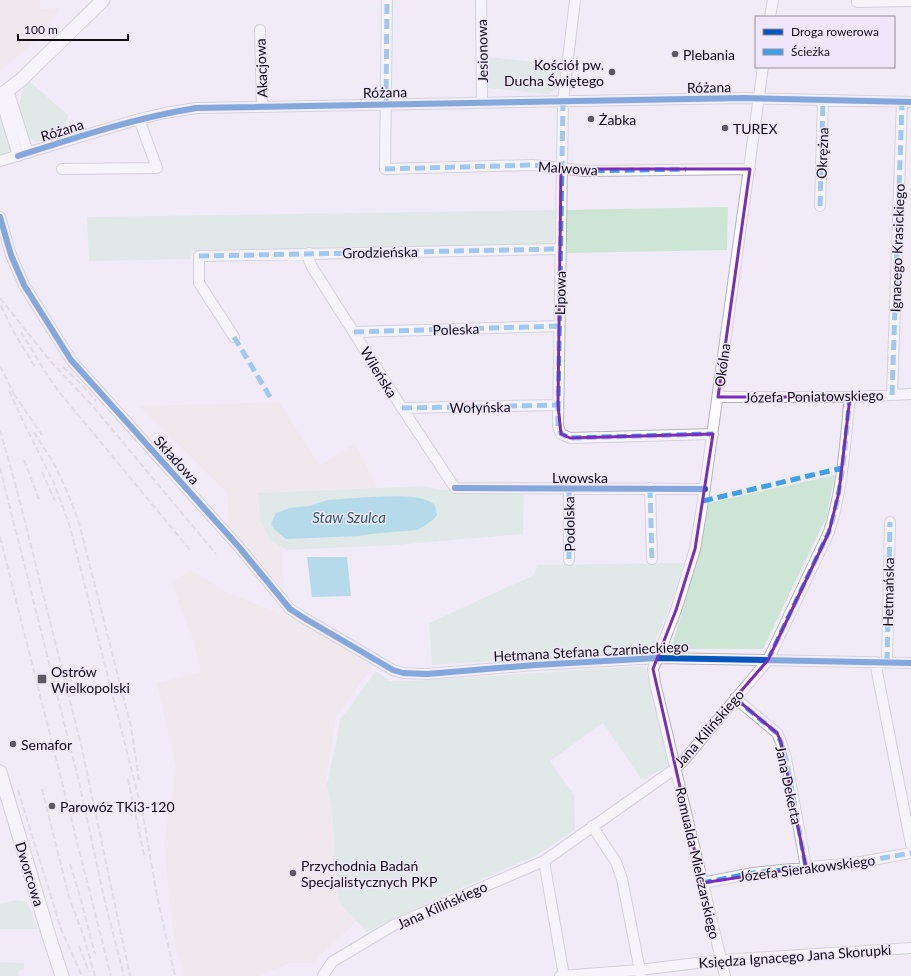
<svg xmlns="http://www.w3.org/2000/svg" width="911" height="976" viewBox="0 0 911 976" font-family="Lato,sans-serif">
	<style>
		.industrial { fill: #eee4df }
		.green { fill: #cce5d5 }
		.water { fill: #6dc8dc }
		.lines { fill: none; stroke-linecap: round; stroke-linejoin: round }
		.minor-casing { stroke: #b6b2bc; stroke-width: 12 }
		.major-casing { stroke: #b6b2bc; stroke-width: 15 }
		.minor { stroke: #fdfcfe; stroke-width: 10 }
		.major { stroke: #fdfcfe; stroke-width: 13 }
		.rail { stroke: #cac9cc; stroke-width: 2; stroke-dasharray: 6 3; stroke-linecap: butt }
		.quiet { stroke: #3da1ea; stroke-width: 5; stroke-dasharray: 10 5; stroke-linecap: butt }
		.cycleway-casing { stroke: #efe6fc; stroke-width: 8 }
		.cycleway { stroke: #0057b8; stroke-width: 6 }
		.marked { fill: none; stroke: #7b2cbf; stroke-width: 3; stroke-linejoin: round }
		.poi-dot { fill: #5d5962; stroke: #efe6fc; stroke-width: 1.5 }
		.labels { text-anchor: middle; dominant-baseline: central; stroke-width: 3; stroke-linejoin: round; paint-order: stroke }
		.street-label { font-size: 14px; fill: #0e0b12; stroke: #efe6fc }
		.poi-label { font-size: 14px; fill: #0e0b12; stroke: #efe6fc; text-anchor: start }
		.water-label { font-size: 15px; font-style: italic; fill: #2b5f6a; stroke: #efe6fc }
	</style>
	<rect width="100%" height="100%" fill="#f0ebf7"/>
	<!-- industrial -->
	<path class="industrial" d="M 0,0 L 40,0 L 40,9 L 60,8 L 47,27 L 30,46 L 0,71 Z
		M 279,402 L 320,466 L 355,443 L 377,487 L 258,493 L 260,520 L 270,540 L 282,547 L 284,590 L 227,527 L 228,494 L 139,406 Z
		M 191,570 L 224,591 L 315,628 L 376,662 L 336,717 L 326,780 L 332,810 L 339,902 L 357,921 L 313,963 L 290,963 L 258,976 L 185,976 L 175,945 L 170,909 L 164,841 L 176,768 L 157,683 L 201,672 L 192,636 L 171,582 Z"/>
	<!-- green -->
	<path class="green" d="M 487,57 L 561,64 L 558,88 L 549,94 L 488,88 Z
		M 29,81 L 68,115 L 64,132 L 62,135 L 37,142 L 27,137 L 19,109 C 19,99 22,89 29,81 Z
		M 3,113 L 11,148 L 8,153 L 0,156 L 0,119 Z
		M 728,207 L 727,250 L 567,253 L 567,210 Z
		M 555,210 L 554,239 L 551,244 L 192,251 L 191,259 L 89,261 L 87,217 Z
		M 835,475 L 826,518 L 763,649 L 671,649 L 700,550 L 709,503 Z
		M 426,486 L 439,490 L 524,490 L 523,534 L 395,545 L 287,550 L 270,540 L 260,520 L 258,493 Z
		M 684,563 L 670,606 L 651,651 L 432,665 L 429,623 L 534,575 L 537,565 Z
		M 645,666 L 669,766 L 642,780 L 603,723 L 550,761 L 574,795 L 575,830 L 537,855 L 441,897 L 367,932 L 339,902 L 332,810 L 327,784 L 336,744 L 340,720 L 376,671 L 390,681 L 412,681 Z
		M 15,900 L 25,901 L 28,904 L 38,929 L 0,929 L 0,904 Z
		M 0,962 L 24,963 L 24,968 L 18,972 L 19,976 L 0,976 Z"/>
	<!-- water -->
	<path class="water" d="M 370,497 C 388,497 421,493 435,505 L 437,515 L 434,519 L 426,525 L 417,530 L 371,534 L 359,536 L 286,539 L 274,529 L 271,524 L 276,513 L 290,508 L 309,506 L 328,500 Z
		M 307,557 L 347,557 L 351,596 L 312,597 Z"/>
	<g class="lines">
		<!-- minor casing -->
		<g class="minor-casing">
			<path id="minor" d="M 387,0 L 385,169 L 533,165 L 585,171 L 750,169
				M 481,0 L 482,103
				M 575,0 L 563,101 L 558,426 L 561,434 L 570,438 L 713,434
				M 857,2 L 911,1
				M 770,17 L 773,0
				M 260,30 L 262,107
				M 8,90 L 28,153
				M 0,96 L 18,156
				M 0,161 L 139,119 L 165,113 L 196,108 L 744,98 L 911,102
				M 62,169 L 157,168 L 139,119
				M 820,206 L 823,100
				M 0,217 L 11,255 L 24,285 L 71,360 L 239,547 L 290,609 L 304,618 L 393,670 L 403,673 L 427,674 L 535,665 L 657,658 L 911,663
				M 309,253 L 309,260 L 312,267 L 402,408 L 455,488 L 705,489
				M 354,332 L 559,326
				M 234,337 L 199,283 L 199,256 L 560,249
				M 892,395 L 902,102
				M 718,397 L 850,397 L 911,394
				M 402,408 L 558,405
				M 650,488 L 652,559
				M 569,489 L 569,560
				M 875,662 L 911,844
				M 887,662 L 890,522
				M 735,698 L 777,733 L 781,742 L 786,758 L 806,867
				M 592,826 L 616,862 L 622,879 L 641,976
				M 544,861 L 564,976
				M 702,883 L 753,873 L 861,862 L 911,853
				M 323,976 L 332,962 L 394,925 L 544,861 L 676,768 L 685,759 L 768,660 L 829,532 C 843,489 845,442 850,397
				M 560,976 L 639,970 L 722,960 L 911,948
				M 725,976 L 655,683 L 653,669 L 676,610 L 695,549 L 703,501 L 763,67"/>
		</g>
		<!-- major casing -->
		<g class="major-casing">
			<path id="major" d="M 0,96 L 22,79 L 103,0
				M 0,772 L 48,933 L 62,976"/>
		</g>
		<!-- minor -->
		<use href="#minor" class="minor"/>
		<!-- major -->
		<use href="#major" class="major"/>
		<!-- rail -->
		<path class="rail" d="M 0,298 L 51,362 L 90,403 L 216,554
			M 1,306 L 13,331 L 35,367
			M 21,332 L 49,378 L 60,393 L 190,550
			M 0,366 L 15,396
			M 63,367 L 82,385 L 96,401
			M 9,391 L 23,421 L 54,483 L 70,527 L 143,815 L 157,896 L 175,976
			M 14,394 L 42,435
			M 0,430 L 17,490 L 82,749 L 130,976
			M 34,432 C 40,443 48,453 54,464 C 64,483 72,503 79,523 L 131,727 L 139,780
			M 24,460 L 40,502
			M 0,468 L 79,782 L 105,902 L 124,976
			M 42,472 L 55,501
			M 0,537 L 111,976
			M 128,779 L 145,859
			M 42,789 L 69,897 L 84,937 L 95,976
			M 18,790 L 61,929 L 82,976
			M 70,864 L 79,893 L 95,954
			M 79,946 L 89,972"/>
		<!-- quiet -->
		<path class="quiet" d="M 563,101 L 558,405 L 558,426 L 561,434 L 570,438 L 713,434
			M 386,104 L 387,0
			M 385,169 L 533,165 L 585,171 L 686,169
			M 820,206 L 823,100
			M 199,256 L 560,249
			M 354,332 L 559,326
			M 234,337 L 272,400
			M 892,395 L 902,102
			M 402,408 L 558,405
			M 650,488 L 652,559
			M 569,489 L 569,560
			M 703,501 L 842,468
			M 768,660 L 829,532 C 843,489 845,442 850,397
			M 887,662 L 890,522
			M 735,698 L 777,733 L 781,742 L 786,758 L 806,867
			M 702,883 L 753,873 L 861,862 L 911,853"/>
		<!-- cycleway casing -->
		<g class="cycleway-casing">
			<path id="cycleway" d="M 18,156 C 77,137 135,118 196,108 L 744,98 L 911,102
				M 0,217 L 11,255 L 24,285 L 71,360 L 239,547 L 290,609 L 304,618 L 393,670 L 403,673 L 427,674 L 535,665 L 657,658 L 911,663
				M 455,488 L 705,489"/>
		</g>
		<!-- cycleway -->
		<use href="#cycleway" class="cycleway"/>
	</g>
	<!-- marked area -->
	<path d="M0 0H911V976H0ZM 561,169 L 750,169 L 718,397 L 850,397 L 839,492 L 829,532 L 768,660 L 735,698 L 777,733 L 781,742 L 806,867 L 702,883 L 653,669 L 676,610 L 695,549 L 713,434 L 570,438 L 561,434 L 558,405 Z" fill="#f0ebf7" fill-opacity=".55" fill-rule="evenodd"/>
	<path class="marked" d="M 561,169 L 750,169 L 718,397 L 850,397 L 839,492 L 829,532 L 768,660 L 735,698 L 777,733 L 781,742 L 806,867 L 702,883 L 653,669 L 676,610 L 695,549 L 713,434 L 570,438 L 561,434 L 558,405 Z"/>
	<!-- markers -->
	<g class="poi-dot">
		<circle cx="675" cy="54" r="4"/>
		<circle cx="612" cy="72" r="4"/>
		<circle cx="591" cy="119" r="4"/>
		<circle cx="725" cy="128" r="4"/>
		<rect x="37" y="674" width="10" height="10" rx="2"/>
		<circle cx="13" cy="744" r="4"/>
		<circle cx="52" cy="806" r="4"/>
		<circle cx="293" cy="873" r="4"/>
	</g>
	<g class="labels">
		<!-- street labels -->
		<g class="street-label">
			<text transform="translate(482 51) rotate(-91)">Jesionowa</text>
			<text transform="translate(261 68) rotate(-92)">Akacjowa</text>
			<text transform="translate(709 87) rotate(-1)">Różana</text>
			<text transform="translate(385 92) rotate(-1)">Różana</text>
			<text transform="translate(62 130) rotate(-17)">Różana</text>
			<text transform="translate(822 153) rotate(-88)">Okrężna</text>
			<text transform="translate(568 168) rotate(4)">Malwowa</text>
			<text transform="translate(897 248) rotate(-88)">Ignacego Krasickiego</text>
			<text transform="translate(380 252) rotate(-1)">Grodzieńska</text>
			<text transform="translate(560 293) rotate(-89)">Lipowa</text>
			<text transform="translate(456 329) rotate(-2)">Poleska</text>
			<text transform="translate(722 365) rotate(-82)">Okólna</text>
			<text transform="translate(379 372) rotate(58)">Wileńska</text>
			<text transform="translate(814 396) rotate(-1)">Józefa Poniatowskiego</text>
			<text transform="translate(480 407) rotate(-1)">Wołyńska</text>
			<text transform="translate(177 460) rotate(48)">Składowa</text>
			<text x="580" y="477">Lwowska</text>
			<text transform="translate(569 524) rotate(-91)">Podolska</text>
			<text transform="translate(888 592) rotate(-89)">Hetmańska</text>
			<text transform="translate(591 651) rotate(-3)">Hetmana Stefana Czarnieckiego</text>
			<text transform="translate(709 728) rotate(-49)">Jana Kilińskiego</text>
			<text transform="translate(789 785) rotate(78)">Jana Dekerta</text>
			<text transform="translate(698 863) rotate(77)">Romualda Mielczarskiego</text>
			<text transform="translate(807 868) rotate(-7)">Józefa Sierakowskiego</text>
			<text transform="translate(30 874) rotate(73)">Dworcowa</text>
			<text transform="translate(442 905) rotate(-24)">Jana Kilińskiego</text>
			<text transform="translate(795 956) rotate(-4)">Księdza Ignacego Jana Skorupki</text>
		</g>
		<!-- poi labels -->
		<g class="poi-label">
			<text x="683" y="54">Plebania</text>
			<text x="604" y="64" text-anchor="end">Kościół pw.<tspan x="604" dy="16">Ducha Świętego</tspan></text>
			<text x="599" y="119">Żabka</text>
			<text x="733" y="128">TUREX</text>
			<text x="51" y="671">Ostrów<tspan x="51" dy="16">Wielkopolski</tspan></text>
			<text x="21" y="744">Semafor</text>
			<text x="60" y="806">Parowóz TKi3-120</text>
			<text x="301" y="865">Przychodnia Badań<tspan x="301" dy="16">Specjalistycznych PKP</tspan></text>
		</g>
		<!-- water labels -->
		<g class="water-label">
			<text x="349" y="517">Staw Szulca</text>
		</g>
	</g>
	<!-- legend -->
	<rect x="755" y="16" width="140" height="52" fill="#efe6fc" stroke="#958e9e"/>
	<rect x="763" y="29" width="20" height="6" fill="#0057b8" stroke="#958e9e"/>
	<text x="791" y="36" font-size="12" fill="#0e0b12">Droga rowerowa</text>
	<rect x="763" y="49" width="20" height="6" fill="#3da1ea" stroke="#958e9e"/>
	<text x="791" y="56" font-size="12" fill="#0e0b12">Ścieżka</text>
	<!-- scale -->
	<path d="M18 34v6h110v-6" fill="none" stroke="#0e0b12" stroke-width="2"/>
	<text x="24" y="34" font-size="12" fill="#0e0b12" stroke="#efe6fc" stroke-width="3" paint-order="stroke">100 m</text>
</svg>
